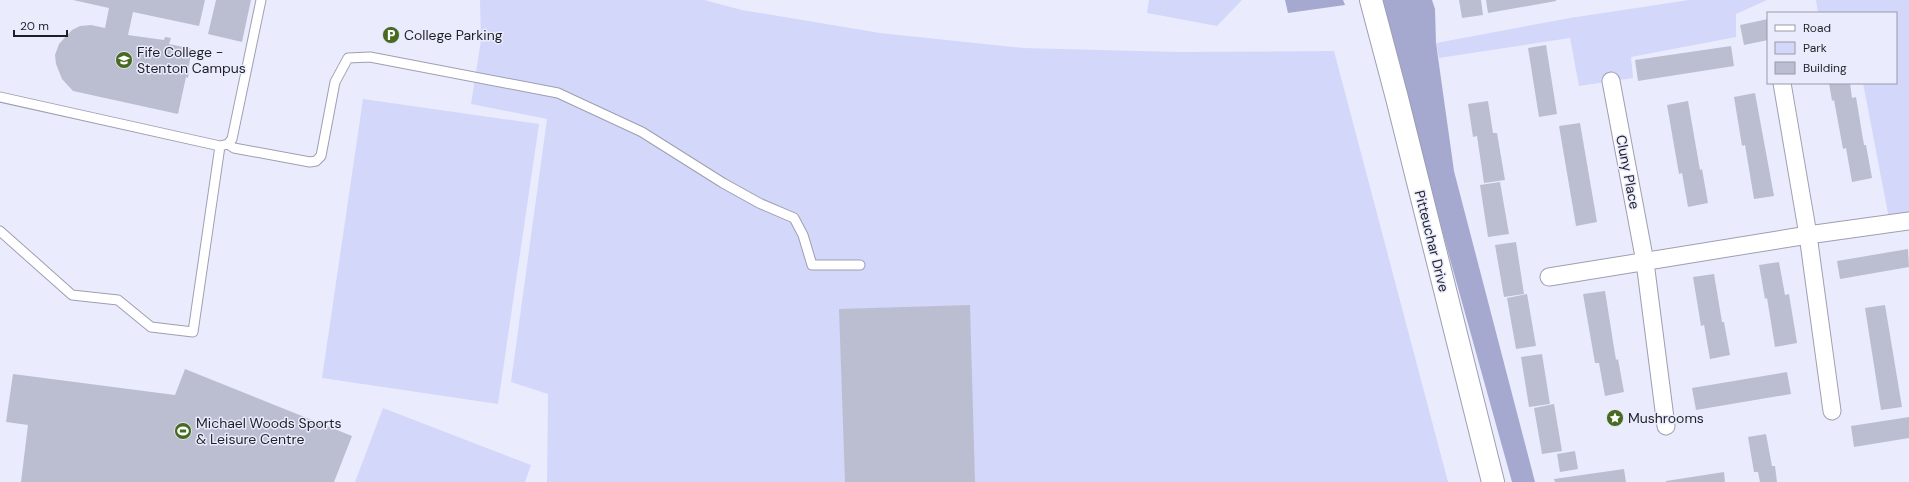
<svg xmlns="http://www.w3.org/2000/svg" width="1909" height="482" viewBox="0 0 1909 482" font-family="'DM Sans',sans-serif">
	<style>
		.green { fill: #d3d7fa }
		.forest { fill: #a6a9cf }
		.building { fill: #bbbed1 }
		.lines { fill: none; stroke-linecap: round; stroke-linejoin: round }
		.service-casing { stroke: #9d9fb2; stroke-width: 11 }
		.minor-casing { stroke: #9d9fb2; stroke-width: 19 }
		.tertiary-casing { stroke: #9d9fb2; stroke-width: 24 }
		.service { stroke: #fff; stroke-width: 9 }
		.minor { stroke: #fff; stroke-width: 17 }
		.tertiary { stroke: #fff; stroke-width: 22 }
		.labels { text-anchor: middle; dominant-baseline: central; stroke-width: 3; stroke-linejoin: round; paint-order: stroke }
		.poi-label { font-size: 14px; fill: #1f2027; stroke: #eaecfd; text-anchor: start }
		.street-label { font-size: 14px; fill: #1f2027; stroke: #eaecfd }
	</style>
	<rect width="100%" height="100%" fill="#eaecfd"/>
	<!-- green -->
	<path class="green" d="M 480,0 L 704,0 L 742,10 L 880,33 L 1024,48 L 1177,52 L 1334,51 L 1448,482 L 547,482 L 548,394 L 511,382 L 547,119 L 471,104 L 481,40 Z
		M 1149,0 L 1242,0 L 1217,26 L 1147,13 Z
		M 1689,0 L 1767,0 L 1736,14 L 1736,37 L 1631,57 L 1633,78 L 1579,86 L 1570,38 L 1439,58 L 1436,43 L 1570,18 Z
		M 1816,0 L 1909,0 L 1909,221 L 1890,224 L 1863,83 L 1896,83 L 1896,13 L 1818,13 Z
		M 363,99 L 539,124 L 498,404 L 322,378 Z
		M 383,408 L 531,465 L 525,482 L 355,482 Z"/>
	<!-- forest -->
	<path class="forest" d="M 1285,0 L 1343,0 L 1345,5 L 1288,13 Z
		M 1382,0 L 1432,0 L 1435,9 L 1436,43 L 1454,171 L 1535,482 L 1512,482 L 1445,241 Z"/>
	<!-- building -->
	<path class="building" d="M 73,0 L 205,0 L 199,26 L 133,12 L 128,35 L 164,40 L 165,37 L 171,38 L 169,44 L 192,49 L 188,70 L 189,71 L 188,78 L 186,77 L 178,114 L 73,91 L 62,79 L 56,64 L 55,55 L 59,44 L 72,30 L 80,26 L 91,25 L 105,28 L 109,8 Z
		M 216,0 L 251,0 L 242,42 L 208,34 Z
		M 1459,0 L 1481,0 L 1483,15 L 1462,18 Z
		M 1486,0 L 1556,0 L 1556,1 L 1488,13 Z
		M 1768,19 L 1768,40 L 1744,45 L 1740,25 Z
		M 1546,45 L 1557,114 L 1539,117 L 1528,48 Z
		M 1731,46 L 1734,66 L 1638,81 L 1635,60 Z
		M 1829,83 L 1850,83 L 1852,98 L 1856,97 L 1864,145 L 1866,145 L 1872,178 L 1852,182 L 1846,148 L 1843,149 L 1834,100 L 1832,101 Z
		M 1755,93 L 1774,196 L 1754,199 L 1745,145 L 1742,146 L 1734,97 Z
		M 1488,101 L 1493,133 L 1497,133 L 1505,180 L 1484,183 L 1477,136 L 1473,137 L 1468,104 Z
		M 1688,101 L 1700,170 L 1702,169 L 1708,203 L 1688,207 L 1682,173 L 1679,174 L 1667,105 Z
		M 1580,123 L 1597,222 L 1576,226 L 1559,126 Z
		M 1500,182 L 1509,234 L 1488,237 L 1480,185 Z
		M 1516,242 L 1524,294 L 1504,297 L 1495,245 Z
		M 1908,249 L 1909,267 L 1840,279 L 1837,261 Z
		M 1779,262 L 1785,295 L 1789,294 L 1797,343 L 1775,347 L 1767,298 L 1765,299 L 1759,265 Z
		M 1714,274 L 1722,322 L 1724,322 L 1730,355 L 1710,359 L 1704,325 L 1701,326 L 1693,277 Z
		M 1605,291 L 1616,360 L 1618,359 L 1624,392 L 1605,396 L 1599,363 L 1595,363 L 1583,294 Z
		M 1527,294 L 1536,346 L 1516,349 L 1507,298 Z
		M 970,305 L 975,482 L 845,482 L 839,309 Z
		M 1885,305 L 1902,407 L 1881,410 L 1865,308 Z
		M 1542,354 L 1550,404 L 1529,407 L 1521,357 Z
		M 185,369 L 352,436 L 334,482 L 21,482 L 28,425 L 6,422 L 13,374 L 175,395 Z
		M 1787,372 L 1791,394 L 1696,410 L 1692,388 Z
		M 1554,404 L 1562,451 L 1542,454 L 1534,408 Z
		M 1909,417 L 1909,438 L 1854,447 L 1851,426 Z
		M 1766,434 L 1772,466 L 1775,466 L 1777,482 L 1760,482 L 1758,472 L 1754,472 L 1748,437 Z
		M 1575,451 L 1578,469 L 1560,472 L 1557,454 Z
		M 1624,469 L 1626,482 L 1555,482 L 1554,479 Z
		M 1724,472 L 1725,482 L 1666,482 L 1666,481 Z"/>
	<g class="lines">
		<!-- service casing -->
		<g class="service-casing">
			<path id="service" d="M 0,97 L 220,146 L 228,144 L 234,148 L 310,162 L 316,161 L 321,156 L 335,82 L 348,58 L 370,57 L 558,93 L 642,132 L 723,183 L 759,203 L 794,218 L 803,235 L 812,265 L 860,265
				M 228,144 L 232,139 L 261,0
				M 0,231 L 72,295 L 118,300 L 151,327 L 193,332 L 220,146"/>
		</g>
		<!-- minor casing -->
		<g class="minor-casing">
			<path id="minor" d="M 1611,81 L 1645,262 L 1666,426
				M 1782,83 L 1808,235 L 1832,411
				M 1549,277 L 1808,235 L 1909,221"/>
		</g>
		<!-- tertiary casing -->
		<g class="tertiary-casing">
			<path id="tertiary" d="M 1371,0 L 1397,98 L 1493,482"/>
		</g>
		<!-- service -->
		<use href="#service" class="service"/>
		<!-- minor -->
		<use href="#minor" class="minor"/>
		<!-- tertiary -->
		<use href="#tertiary" class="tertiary"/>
	</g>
	<!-- icons -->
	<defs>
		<g id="parking-disc" transform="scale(0.9)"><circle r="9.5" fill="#476920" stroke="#eaecfd"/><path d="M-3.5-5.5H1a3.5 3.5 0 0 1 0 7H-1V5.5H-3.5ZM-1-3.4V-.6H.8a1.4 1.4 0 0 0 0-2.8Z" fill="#fff"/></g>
		<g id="university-disc" transform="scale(0.9)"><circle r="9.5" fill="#476920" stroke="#eaecfd"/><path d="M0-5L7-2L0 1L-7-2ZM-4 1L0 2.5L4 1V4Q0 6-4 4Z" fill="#fff"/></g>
		<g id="sight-disc" transform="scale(0.9)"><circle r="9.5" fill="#476920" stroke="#eaecfd"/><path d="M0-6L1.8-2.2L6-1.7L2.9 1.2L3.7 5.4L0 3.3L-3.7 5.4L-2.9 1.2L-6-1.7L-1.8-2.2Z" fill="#fff"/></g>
		<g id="stadium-disc" transform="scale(0.9)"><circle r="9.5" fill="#476920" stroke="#eaecfd"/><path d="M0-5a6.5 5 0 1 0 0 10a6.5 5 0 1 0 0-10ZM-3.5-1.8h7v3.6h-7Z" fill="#fff"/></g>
	</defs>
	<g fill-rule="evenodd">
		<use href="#parking-disc" x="391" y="35"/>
		<use href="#university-disc" x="124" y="60"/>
		<use href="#sight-disc" x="1615" y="418"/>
		<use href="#stadium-disc" x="183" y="431"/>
	</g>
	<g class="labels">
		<!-- poi labels -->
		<g class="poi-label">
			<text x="404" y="35">College Parking</text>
			<text x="137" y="52">Fife College -<tspan x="137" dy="16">Stenton Campus</tspan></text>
			<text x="1628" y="418">Mushrooms</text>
			<text x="196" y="423">Michael Woods Sports<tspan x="196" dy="16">&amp; Leisure Centre</tspan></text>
		</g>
		<!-- street labels -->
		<g class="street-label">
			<text transform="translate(1628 172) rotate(79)">Cluny Place</text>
			<text transform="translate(1432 241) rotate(76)">Pitteuchar Drive</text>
		</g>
	</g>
	<!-- legend -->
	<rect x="1767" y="12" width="130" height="72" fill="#eaecfd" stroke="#999aa7"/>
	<rect x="1775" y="25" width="20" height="6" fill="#ffffff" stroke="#999aa7"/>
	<text x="1803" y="32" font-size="12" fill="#1f2027">Road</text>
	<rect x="1775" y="42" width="20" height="12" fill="#d3d7fa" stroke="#999aa7"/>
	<text x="1803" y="52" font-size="12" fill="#1f2027">Park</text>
	<rect x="1775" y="62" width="20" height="12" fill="#bbbed1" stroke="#999aa7"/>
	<text x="1803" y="72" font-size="12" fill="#1f2027">Building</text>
	<!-- scale -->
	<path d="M14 30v6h53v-6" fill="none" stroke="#1f2027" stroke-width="2"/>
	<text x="20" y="30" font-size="12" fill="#1f2027" stroke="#eaecfd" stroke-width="3" paint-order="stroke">20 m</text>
</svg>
